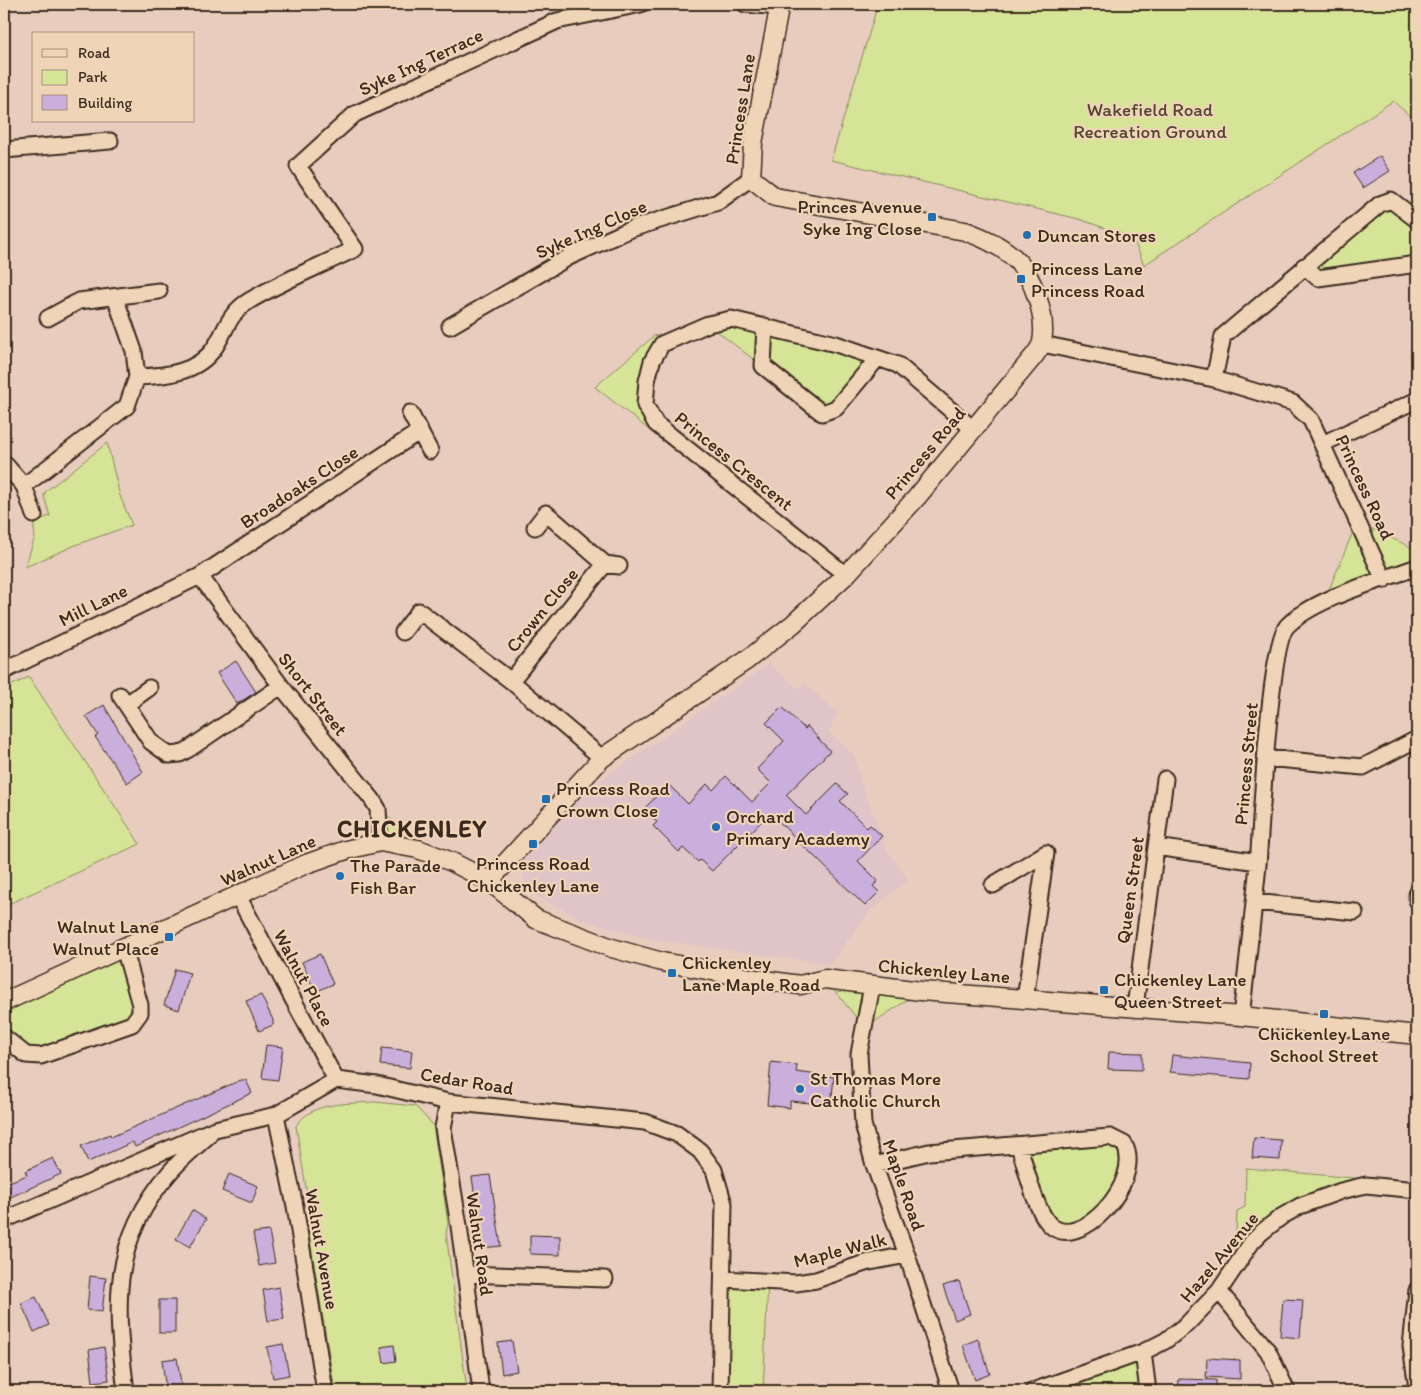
<svg xmlns="http://www.w3.org/2000/svg" width="1421" height="1395" viewBox="0 0 1421 1395" font-family="Itim,sans-serif">
	<style>
		.built { fill: #dfc4c8 }
		.green { fill: #d6e498; stroke: #88875b }
		.building { fill: #caafdd; stroke: #3b2a1e }
		.lines { fill: none; stroke-linecap: round; stroke-linejoin: round }
		.minor-casing { stroke: #3b2a1e; stroke-width: 19 }
		.tertiary-casing { stroke: #3b2a1e; stroke-width: 21 }
		.minor { stroke: #f0d4b7; stroke-width: 15 }
		.tertiary { stroke: #f0d4b7; stroke-width: 18 }
		.poi-dot { fill: #1f6fb2; stroke: #f0d4b7; stroke-width: 2 }
		.labels { text-anchor: middle; dominant-baseline: central; stroke-width: 4.5; stroke-linejoin: round; paint-order: stroke }
		.street-label { font-size: 19px; fill: #3b2a1e; stroke: #f0d4b7 }
		.park-label { font-size: 19px; fill: #524630; stroke: #f0d4b7 }
		.poi-label { font-size: 19px; fill: #3b2a1e; stroke: #f0d4b7; text-anchor: start }
		.district-label { font-size: 24px; font-weight: bold; letter-spacing: 1px; fill: #3b2a1e; stroke: #f0d4b7 }
	</style>
	<rect width="100%" height="100%" fill="#e8cdbf"/>
	<filter id="ink" filterUnits="userSpaceOnUse"><feTurbulence type="fractalNoise" baseFrequency=".02" numOctaves="2"/><feDisplacementMap in="SourceGraphic" scale="10" xChannelSelector="R" yChannelSelector="G"/><feConvolveMatrix kernelMatrix="1 2 1 2 8 2 1 2 1" color-interpolation-filters="sRGB"/></filter>
	<g filter="url(#ink)">
		<!-- built -->
		<path class="built" d="M 769,664 L 798,689 L 804,683 L 837,713 L 829,732 L 855,756 L 860,781 L 888,851 L 908,880 L 869,912 L 830,964 L 649,939 L 583,920 L 526,891 L 522,863 L 585,791 Z"/>
		<!-- green -->
		<path class="green" d="M 878,4 L 1417,4 L 1417,122 L 1393,101 L 1144,265 L 1133,238 L 1079,219 L 831,160 Z
			M 1391,200 L 1417,220 L 1417,264 L 1318,278 L 1304,266 Z
			M 731,319 L 877,359 L 822,413 L 708,324 Z
			M 655,335 L 662,344 L 647,381 L 656,424 L 648,429 L 595,387 Z
			M 107,443 L 120,496 L 132,525 L 78,544 L 25,567 L 35,537 L 33,522 L 50,516 L 44,496 L 46,491 Z
			M 1357,522 L 1417,550 L 1417,567 L 1324,602 Z
			M 29,677 L 140,844 L 4,906 L 4,689 Z
			M 378,809 L 439,857 L 380,842 Z
			M 124,948 L 140,1013 L 50,1054 L 4,1045 L 4,1002 Z
			M 825,979 L 921,991 L 865,1028 Z
			M 374,1102 L 415,1106 L 433,1125 L 448,1223 L 446,1233 L 467,1391 L 335,1391 L 307,1222 L 310,1212 L 296,1126 C 311,1101 349,1104 374,1102 Z
			M 1110,1137 L 1129,1157 L 1094,1220 L 1054,1228 L 1019,1146 Z
			M 1246,1168 L 1354,1178 L 1366,1185 L 1319,1198 L 1242,1256 L 1235,1251 L 1237,1211 L 1245,1207 Z
			M 723,1279 L 768,1281 L 763,1391 L 720,1391 Z
			M 1143,1352 L 1148,1391 L 1065,1391 L 1060,1382 Z"/>
		<!-- building -->
		<path class="building" d="M 1380,156 L 1390,171 L 1363,188 L 1353,173 Z
			M 236,661 L 256,692 L 237,704 L 217,673 Z
			M 104,705 L 143,772 L 127,783 L 95,737 L 98,735 L 86,716 Z
			M 782,707 L 805,729 L 807,726 L 830,751 L 786,795 L 806,815 L 837,784 L 848,794 L 840,801 L 867,828 L 870,825 L 882,836 L 858,861 L 878,881 L 873,886 L 879,892 L 865,906 L 770,813 L 712,871 L 700,860 L 698,862 L 683,848 L 679,852 L 653,826 L 657,822 L 644,809 L 668,784 L 688,804 L 707,784 L 713,790 L 726,776 L 752,802 L 771,783 L 757,769 L 784,741 L 766,723 Z
			M 320,954 L 333,984 L 315,992 L 302,962 Z
			M 175,969 L 190,973 L 179,1010 L 164,1005 Z
			M 261,995 L 273,1020 L 273,1025 L 259,1031 L 246,1001 Z
			M 266,1045 L 283,1047 L 278,1080 L 262,1078 Z
			M 382,1048 L 412,1051 L 410,1068 L 380,1065 Z
			M 1109,1052 L 1142,1053 L 1142,1070 L 1108,1069 Z
			M 1172,1055 L 1250,1063 L 1249,1079 L 1170,1072 Z
			M 771,1062 L 797,1065 L 796,1072 L 834,1077 L 831,1105 L 790,1101 L 790,1108 L 767,1105 Z
			M 241,1080 L 246,1080 L 252,1093 L 135,1147 L 133,1142 L 88,1162 L 81,1146 L 110,1134 L 111,1137 Z
			M 1254,1138 L 1281,1140 L 1280,1160 L 1252,1158 Z
			M 53,1158 L 61,1174 L 4,1200 L 4,1184 L 27,1175 L 25,1171 Z
			M 229,1174 L 258,1186 L 252,1203 L 222,1191 Z
			M 490,1175 L 501,1246 L 482,1248 L 472,1177 Z
			M 192,1210 L 206,1219 L 190,1247 L 176,1239 Z
			M 269,1231 L 275,1263 L 259,1266 L 253,1233 Z
			M 530,1235 L 560,1236 L 560,1255 L 530,1254 Z
			M 90,1276 L 106,1278 L 102,1312 L 87,1310 Z
			M 959,1281 L 970,1314 L 955,1320 L 943,1286 Z
			M 279,1287 L 284,1319 L 268,1321 L 263,1290 Z
			M 36,1297 L 49,1325 L 34,1332 L 21,1303 Z
			M 1283,1299 L 1303,1300 L 1300,1338 L 1280,1336 Z
			M 159,1300 L 175,1300 L 175,1333 L 159,1333 Z
			M 978,1339 L 990,1374 L 975,1380 L 963,1345 Z
			M 512,1341 L 517,1371 L 502,1374 L 498,1343 Z
			M 283,1344 L 289,1375 L 273,1378 L 267,1347 Z
			M 394,1345 L 396,1361 L 384,1363 L 381,1347 Z
			M 104,1347 L 109,1380 L 93,1382 L 89,1350 Z
			M 177,1358 L 182,1390 L 166,1391 L 162,1360 Z
			M 1207,1358 L 1240,1360 L 1240,1379 L 1206,1377 Z
			M 1179,1379 L 1216,1380 L 1216,1391 L 1178,1391 Z"/>
		<g class="lines">
			<!-- minor casing -->
			<g class="minor-casing">
				<path id="minor" d="M 745,4 L 779,7
					M 4,150 L 110,141
					M 1304,266 L 1318,278 L 1417,264
					M 115,297 L 134,351 L 137,377
					M 48,318 L 79,301 L 159,291
					M 450,326 L 569,257 L 631,229 L 718,202 L 751,178
					M 765,326 L 763,366 L 822,413 L 836,408 L 877,359
					M 1042,344 L 1214,379 L 1293,403 L 1311,420 L 1384,580
					M 1214,379 L 1223,336 L 1380,204 L 1391,200 L 1417,220
					M 410,413 L 430,451
					M 1322,444 L 1417,400
					M 4,463 L 24,486 L 127,406 L 137,377 C 166,376 198,373 215,347 C 226,330 229,313 249,301 C 282,281 320,266 355,249 L 298,166 L 355,114 L 557,21 L 641,4
					M 24,486 L 34,515
					M 535,527 L 546,513 L 605,564 L 619,566
					M 846,575 L 656,424 L 645,405 L 647,381 L 652,361 L 662,344 L 708,324 L 731,319 L 836,344 L 898,365 L 973,429
					M 200,576 L 281,686 L 372,799 L 378,809 L 380,842
					M 403,632 L 419,611 L 511,681 L 602,758
					M 4,671 L 200,576 L 420,431
					M 511,681 L 605,564
					M 120,695 L 151,742 L 169,755 L 180,754 L 189,749 L 281,686
					M 127,704 L 149,688
					M 1266,758 L 1363,767 L 1417,739
					M 1156,847 L 1258,862
					M 993,885 L 1046,853 L 1025,999
					M 1417,894 L 1417,900
					M 238,896 L 336,1080
					M 1254,902 L 1355,912
					M 872,986 L 859,1054 L 863,1124 L 874,1165 L 907,1255 L 951,1391
					M 1135,1007 L 1165,779
					M 1241,1016 C 1247,966 1253,915 1258,865 C 1261,828 1269,646 1287,626 C 1314,598 1380,581 1417,567
					M 4,1037 L 26,1055 L 41,1056 L 132,1024 L 140,1013 L 140,1005 L 124,948
					M 448,1102 L 443,1128 L 459,1226 L 481,1391
					M 276,1115 L 295,1206 L 325,1391
					M 874,1165 L 929,1152 L 1110,1137 L 1124,1144 C 1145,1180 1079,1255 1049,1224 C 1034,1207 1026,1167 1019,1146
					M 4,1220 L 215,1129 L 276,1115 L 336,1080 L 377,1085 L 448,1102 L 645,1122 L 677,1134 L 700,1151 L 714,1170 L 724,1204 L 720,1391
					M 465,1274 L 605,1279
					M 723,1279 L 796,1283 L 816,1280 L 865,1263 L 907,1255
					M 1417,1290 L 1411,1346 L 1417,1388
					M 1219,1291 L 1268,1351 L 1287,1391
					M 1143,1352 L 1148,1391
					M 126,1391 C 115,1306 110,1241 170,1172 C 181,1159 196,1147 209,1135
					M 1033,1391 L 1143,1352 L 1165,1341 L 1187,1324 L 1219,1291 L 1252,1242 L 1262,1232 L 1281,1217 L 1300,1206 L 1341,1191 L 1366,1185 L 1417,1190"/>
			</g>
			<!-- tertiary casing -->
			<g class="tertiary-casing">
				<path id="tertiary" d="M 489,881 L 602,758 L 747,660 L 793,624 L 846,575 L 917,497 L 1034,356 C 1037,352 1041,347 1042,342 C 1047,316 1033,274 1012,256 C 998,244 982,237 965,231 L 775,197 L 751,178 L 753,143 L 780,4
					M 4,1002 L 306,864 L 346,850 L 380,842 L 418,849 L 452,862 L 489,881 L 536,919 L 567,931 L 612,948 L 662,962 L 757,979 L 800,985 L 825,979 L 921,991 L 1241,1016 L 1417,1035"/>
			</g>
			<!-- minor -->
			<use href="#minor" class="minor"/>
			<!-- tertiary -->
			<use href="#tertiary" class="tertiary"/>
		</g>
	</g>
	<!-- markers -->
	<g class="poi-dot">
		<rect x="927" y="212" width="10" height="10" rx="2.5"/>
		<circle cx="1027" cy="235" r="5"/>
		<rect x="1016" y="274" width="10" height="10" rx="2.5"/>
		<rect x="541" y="794" width="10" height="10" rx="2.5"/>
		<circle cx="716" cy="827" r="5"/>
		<rect x="528" y="839" width="10" height="10" rx="2.5"/>
		<circle cx="340" cy="876" r="5"/>
		<rect x="164" y="932" width="10" height="10" rx="2.5"/>
		<rect x="667" y="968" width="10" height="10" rx="2.5"/>
		<rect x="1099" y="985" width="10" height="10" rx="2.5"/>
		<rect x="1319" y="1009" width="10" height="10" rx="2.5"/>
		<circle cx="800" cy="1089" r="5"/>
	</g>
	<g class="labels">
		<!-- street labels -->
		<g class="street-label">
			<text transform="translate(421 62) rotate(-25)">Syke Ing Terrace</text>
			<text transform="translate(740 109) rotate(-81)">Princess Lane</text>
			<text transform="translate(591 229) rotate(-24)">Syke Ing Close</text>
			<text transform="translate(925 453) rotate(-50)">Princess Road</text>
			<text transform="translate(734 461) rotate(39)">Princess Crescent</text>
			<text transform="translate(299 487) rotate(-33)">Broadoaks Close</text>
			<text transform="translate(1365 487) rotate(65)">Princess Road</text>
			<text transform="translate(93 605) rotate(-26)">Mill Lane</text>
			<text transform="translate(542 610) rotate(-51)">Crown Close</text>
			<text transform="translate(313 694) rotate(52)">Short Street</text>
			<text transform="translate(1246 764) rotate(-85)">Princess Street</text>
			<text transform="translate(268 860) rotate(-24)">Walnut Lane</text>
			<text transform="translate(1130 890) rotate(-82)">Queen Street</text>
			<text transform="translate(944 971) rotate(5)">Chickenley Lane</text>
			<text transform="translate(304 978) rotate(62)">Walnut Place</text>
			<text transform="translate(467 1081) rotate(9)">Cedar Road</text>
			<text transform="translate(904 1185) rotate(71)">Maple Road</text>
			<text transform="translate(480 1244) rotate(82)">Walnut Road</text>
			<text transform="translate(322 1249) rotate(80)">Walnut Avenue</text>
			<text transform="translate(840 1250) rotate(-14)">Maple Walk</text>
			<text transform="translate(1219 1257) rotate(-50)">Hazel Avenue</text>
		</g>
		<!-- park labels -->
		<g class="park-label">
			<text x="1150" y="109">Wakefield Road<tspan x="1150" dy="22">Recreation Ground</tspan></text>
		</g>
		<!-- poi labels -->
		<g class="poi-label">
			<text x="922" y="206" text-anchor="end">Princes Avenue<tspan x="922" dy="22">Syke Ing Close</tspan></text>
			<text x="1037" y="235">Duncan Stores</text>
			<text x="1031" y="268">Princess Lane<tspan x="1031" dy="22">Princess Road</tspan></text>
			<text x="556" y="788">Princess Road<tspan x="556" dy="22">Crown Close</tspan></text>
			<text x="726" y="816">Orchard<tspan x="726" dy="22">Primary Academy</tspan></text>
			<text x="533" y="863" text-anchor="middle">Princess Road<tspan x="533" dy="22">Chickenley Lane</tspan></text>
			<text x="350" y="865">The Parade<tspan x="350" dy="22">Fish Bar</tspan></text>
			<text x="159" y="926" text-anchor="end">Walnut Lane<tspan x="159" dy="22">Walnut Place</tspan></text>
			<text x="682" y="962">Chickenley<tspan x="682" dy="22">Lane Maple Road</tspan></text>
			<text x="1114" y="979">Chickenley Lane<tspan x="1114" dy="22">Queen Street</tspan></text>
			<text x="1324" y="1033" text-anchor="middle">Chickenley Lane<tspan x="1324" dy="22">School Street</tspan></text>
			<text x="810" y="1078">St Thomas More<tspan x="810" dy="22">Catholic Church</tspan></text>
		</g>
		<!-- district labels -->
		<g class="district-label">
			<text x="412" y="828">CHICKENLEY</text>
		</g>
	</g>
	<!-- margin -->
	<rect width="1421" height="1395" fill="none" stroke="#f0d4b7" stroke-width="20"/>
	<rect x="10" y="10" width="1401" height="1375" fill="none" stroke="#3b2a1e" stroke-width="2" filter="url(#ink)"/>
	<!-- legend -->
	<rect x="32" y="32" width="162" height="90" fill="#f0d4b7" stroke="#a8907a"/>
	<rect x="42" y="49" width="25" height="8" fill="#f0d4b7" stroke="#a8907a"/>
	<text x="78" y="58" font-size="15" fill="#3b2a1e">Road</text>
	<rect x="42" y="70" width="25" height="15" fill="#d6e498" stroke="#a8907a"/>
	<text x="78" y="82" font-size="15" fill="#3b2a1e">Park</text>
	<rect x="42" y="95" width="25" height="15" fill="#caafdd" stroke="#a8907a"/>
	<text x="78" y="108" font-size="15" fill="#3b2a1e">Building</text>
</svg>
